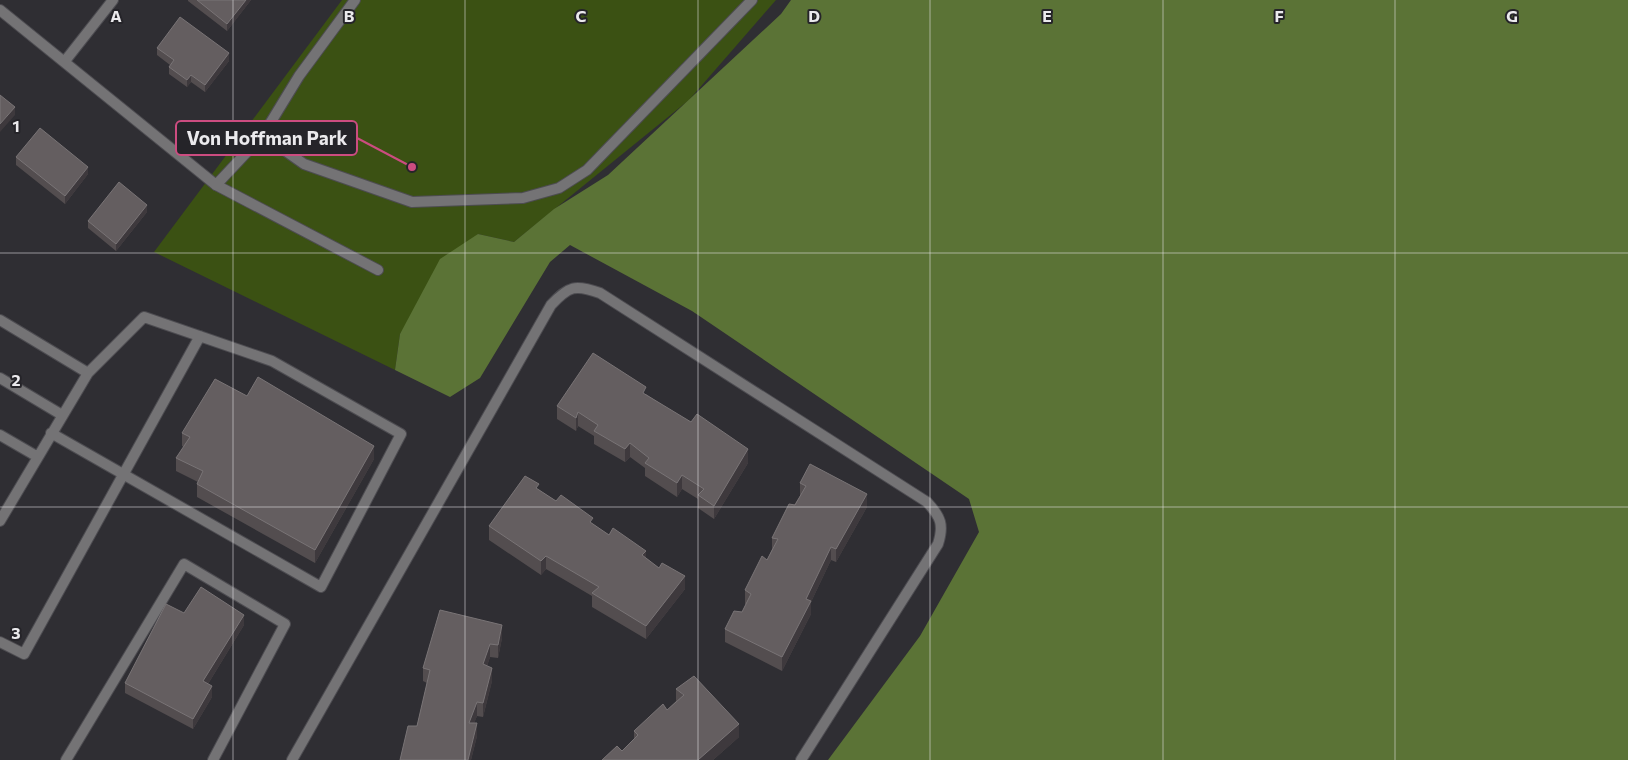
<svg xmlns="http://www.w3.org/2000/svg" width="1628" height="760" viewBox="0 0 1628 760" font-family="Commissioner,sans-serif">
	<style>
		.green { fill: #3b5113 }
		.forest { fill: #5b7336 }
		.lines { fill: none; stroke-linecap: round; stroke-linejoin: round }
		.service-casing { stroke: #4d4c51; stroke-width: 12 }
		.minor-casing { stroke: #4d4c51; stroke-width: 12 }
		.service { stroke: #747375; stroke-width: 10 }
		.minor { stroke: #747375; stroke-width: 10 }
		.wall { fill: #534d4f }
		.shaded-wall { fill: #3e393d }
		.building { fill: #645e60; stroke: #797476 }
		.grid { fill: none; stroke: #ebeaed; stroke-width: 1; stroke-opacity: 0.55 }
		.grid-label { font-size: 16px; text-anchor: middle; font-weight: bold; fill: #ebeaed; stroke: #252429; stroke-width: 4; stroke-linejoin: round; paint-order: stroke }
		.leader { fill: none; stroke: #cc4c80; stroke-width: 2 }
		.callout-dot { fill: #cc4c80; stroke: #252429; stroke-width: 2 }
		.callout { fill: #252429; stroke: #cc4c80; stroke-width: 2 }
		.callout-label { font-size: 19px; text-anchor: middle; font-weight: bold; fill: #ebeaed }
	</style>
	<rect width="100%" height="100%" fill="#2f2e33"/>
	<!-- green -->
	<path class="green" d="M 342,0 L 776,0 L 689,100 L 514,242 L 478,234 L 400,334 L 395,370 L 154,252 Z"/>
	<!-- forest -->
	<path class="forest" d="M 791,0 L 1628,0 L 1628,760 L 828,760 L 920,636 L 979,532 L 969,499 L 692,311 L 570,245 L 550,262 L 480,378 L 450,397 L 395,370 L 400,334 L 440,259 L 478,234 L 514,242 L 554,209 L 608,175 L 781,14 Z"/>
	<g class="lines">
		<!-- service casing -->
		<g class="service-casing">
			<path id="service" d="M 216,185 L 378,270
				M 0,320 L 88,373
				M 0,378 L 62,415
				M 0,435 L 38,457
				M 0,521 L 88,373 L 144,317 L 272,361 L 401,434 L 321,587 L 51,433
				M 0,642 L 24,654 L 200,336
				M 66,760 L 184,564 L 285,624 L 213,760
				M 292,760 L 551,305 C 569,286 575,284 600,293 L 927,502 C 941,517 944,525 938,544 L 801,760"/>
		</g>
		<!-- minor casing -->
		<g class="minor-casing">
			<path id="minor" d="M 0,10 L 216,185 L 263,135 L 299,76 L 355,0
				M 65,61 L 113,0
				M 263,135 L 304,164 L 412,202 L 523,198 L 559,188 L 587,170 L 752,0"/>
		</g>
		<!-- service -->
		<use href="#service" class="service"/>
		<!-- minor -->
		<use href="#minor" class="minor"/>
	</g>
	<!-- wall -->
	<path class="wall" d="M 188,0 L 251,0 L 227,31 L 188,1 Z
		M 157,48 L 229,61 L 205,92 L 191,82 L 187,87 L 169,74 L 169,67 L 170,65 L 157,55 Z
		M 16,157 L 88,174 L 65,204 L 16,165 Z
		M 147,212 L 116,251 L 88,228 L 88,221 Z
		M 646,394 L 748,463 L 714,519 L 698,508 L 698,499 L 682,489 L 677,497 L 645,476 L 645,468 L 630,457 L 625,462 L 594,444 L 594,436 L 578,426 L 576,431 L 557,419 L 557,406 Z
		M 247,396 L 374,459 L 315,563 L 197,497 L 197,484 L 198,482 L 176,471 L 176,458 L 184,447 L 182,446 L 182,433 Z
		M 800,483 L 867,507 L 836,562 L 831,560 L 811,602 L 811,614 L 782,671 L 725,642 L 725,629 L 742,612 L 746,604 L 745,604 L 745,590 L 767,560 L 772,549 L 772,538 L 800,496 Z
		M 539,490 L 646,558 L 685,589 L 646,639 L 592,607 L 592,596 L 546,569 L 541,575 L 489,540 L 489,526 Z
		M 184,613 L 244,625 L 208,684 L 212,697 L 193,729 L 125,693 L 125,683 Z
		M 502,638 L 498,658 L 490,657 L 487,666 L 492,681 L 483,717 L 477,716 L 474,723 L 477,736 L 471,760 L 400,760 L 417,726 L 427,683 L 423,681 L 423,668 Z
		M 676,689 L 739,737 L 713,760 L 602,760 L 622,751 L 634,740 L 634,731 L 667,710 L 676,701 Z"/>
	<!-- shaded-wall -->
	<path class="shaded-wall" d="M 246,0 L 251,0 L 227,31 L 227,24 Z
		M 229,53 L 229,61 L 205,92 L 205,85 Z
		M 191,75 L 191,82 L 187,87 L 187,80 Z
		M 15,107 L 15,115 L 0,132 L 0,124 Z
		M 88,167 L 88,174 L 65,204 L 65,196 Z
		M 147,205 L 147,212 L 116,251 L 116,244 Z
		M 578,412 L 578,426 L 576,431 L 576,418 Z
		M 630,443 L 630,457 L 625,462 L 625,449 Z
		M 374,446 L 374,459 L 315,563 L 315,550 Z
		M 748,449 L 748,463 L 714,519 L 714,506 Z
		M 682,475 L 682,489 L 677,497 L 677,483 Z
		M 867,494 L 867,507 L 836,562 L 836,549 Z
		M 831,547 L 831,560 L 811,602 L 811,614 L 782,671 L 782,657 L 806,599 Z
		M 646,551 L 646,564 L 642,555 Z
		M 546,556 L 546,569 L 541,575 L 541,561 Z
		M 685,576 L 685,589 L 646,639 L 646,626 Z
		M 244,615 L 244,625 L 203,692 L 203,681 Z
		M 502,625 L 502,638 L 498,658 L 498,645 Z
		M 490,644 L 490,657 L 483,678 L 483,664 Z
		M 492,668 L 492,681 L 483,717 L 483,703 Z
		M 212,686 L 212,697 L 193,729 L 193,719 Z
		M 477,702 L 477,716 L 469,736 L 469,723 Z
		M 477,723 L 477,736 L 471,760 L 468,760 Z
		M 739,724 L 739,737 L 713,760 L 698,760 Z"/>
	<!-- building -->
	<path class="building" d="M 197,0 L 246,0 L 227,24 Z
		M 180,17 L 229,53 L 205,85 L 191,75 L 187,80 L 169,67 L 174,60 L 157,48 Z
		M 0,95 L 15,107 L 0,124 Z
		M 40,128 L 88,167 L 65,196 L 16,157 Z
		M 119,182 L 147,205 L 116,244 L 88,221 Z
		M 593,353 L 646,387 L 643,393 L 691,422 L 697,414 L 748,449 L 714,506 L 698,495 L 704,489 L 682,475 L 677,483 L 645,463 L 649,458 L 630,443 L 625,449 L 594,431 L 598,425 L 578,412 L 576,418 L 557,406 Z
		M 258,377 L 374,446 L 315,550 L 197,484 L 203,471 L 176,458 L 190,437 L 182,433 L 215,379 L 247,396 Z
		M 810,464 L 867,494 L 836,549 L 831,547 L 806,599 L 811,601 L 782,657 L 725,629 L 734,611 L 742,612 L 751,594 L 745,590 L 762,556 L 767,560 L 778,539 L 772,538 L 789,504 L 795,505 L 806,486 L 800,483 Z
		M 525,476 L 539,484 L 536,488 L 556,501 L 561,495 L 593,518 L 590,522 L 609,535 L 613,528 L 646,551 L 642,555 L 659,568 L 662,563 L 685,576 L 646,626 L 592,593 L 599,587 L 546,556 L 541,561 L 489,526 Z
		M 201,587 L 244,615 L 203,681 L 212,686 L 193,719 L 125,683 L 166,604 L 184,613 Z
		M 440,610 L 502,625 L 498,645 L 490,644 L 483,664 L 492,668 L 483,703 L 477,702 L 469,723 L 477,723 L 468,760 L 400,760 L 408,726 L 417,726 L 430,670 L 423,668 Z
		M 694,676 L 739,724 L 698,760 L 602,760 L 617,746 L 622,751 L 638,735 L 634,731 L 663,704 L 667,710 L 684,695 L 676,689 Z"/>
	<!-- grid -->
	<path class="grid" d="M 233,0 L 233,760M 465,0 L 465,760M 698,0 L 698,760M 930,0 L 930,760M 1163,0 L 1163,760M 1395,0 L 1395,760M 0,253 L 1628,253M 0,507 L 1628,507"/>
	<g class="grid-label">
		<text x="116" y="22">A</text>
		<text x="349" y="22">B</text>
		<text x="581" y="22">C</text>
		<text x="814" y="22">D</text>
		<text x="1047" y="22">E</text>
		<text x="1279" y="22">F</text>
		<text x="1512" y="22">G</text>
		<text x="16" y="132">1</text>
		<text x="16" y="386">2</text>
		<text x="16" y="639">3</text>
	</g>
	<!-- callouts -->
	<path class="leader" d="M412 167L357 138"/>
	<circle class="callout-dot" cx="412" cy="167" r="5"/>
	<rect class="callout" x="176" y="121" width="181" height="34" rx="5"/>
	<g class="callout-label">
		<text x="267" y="145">Von Hoffman Park</text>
	</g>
</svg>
